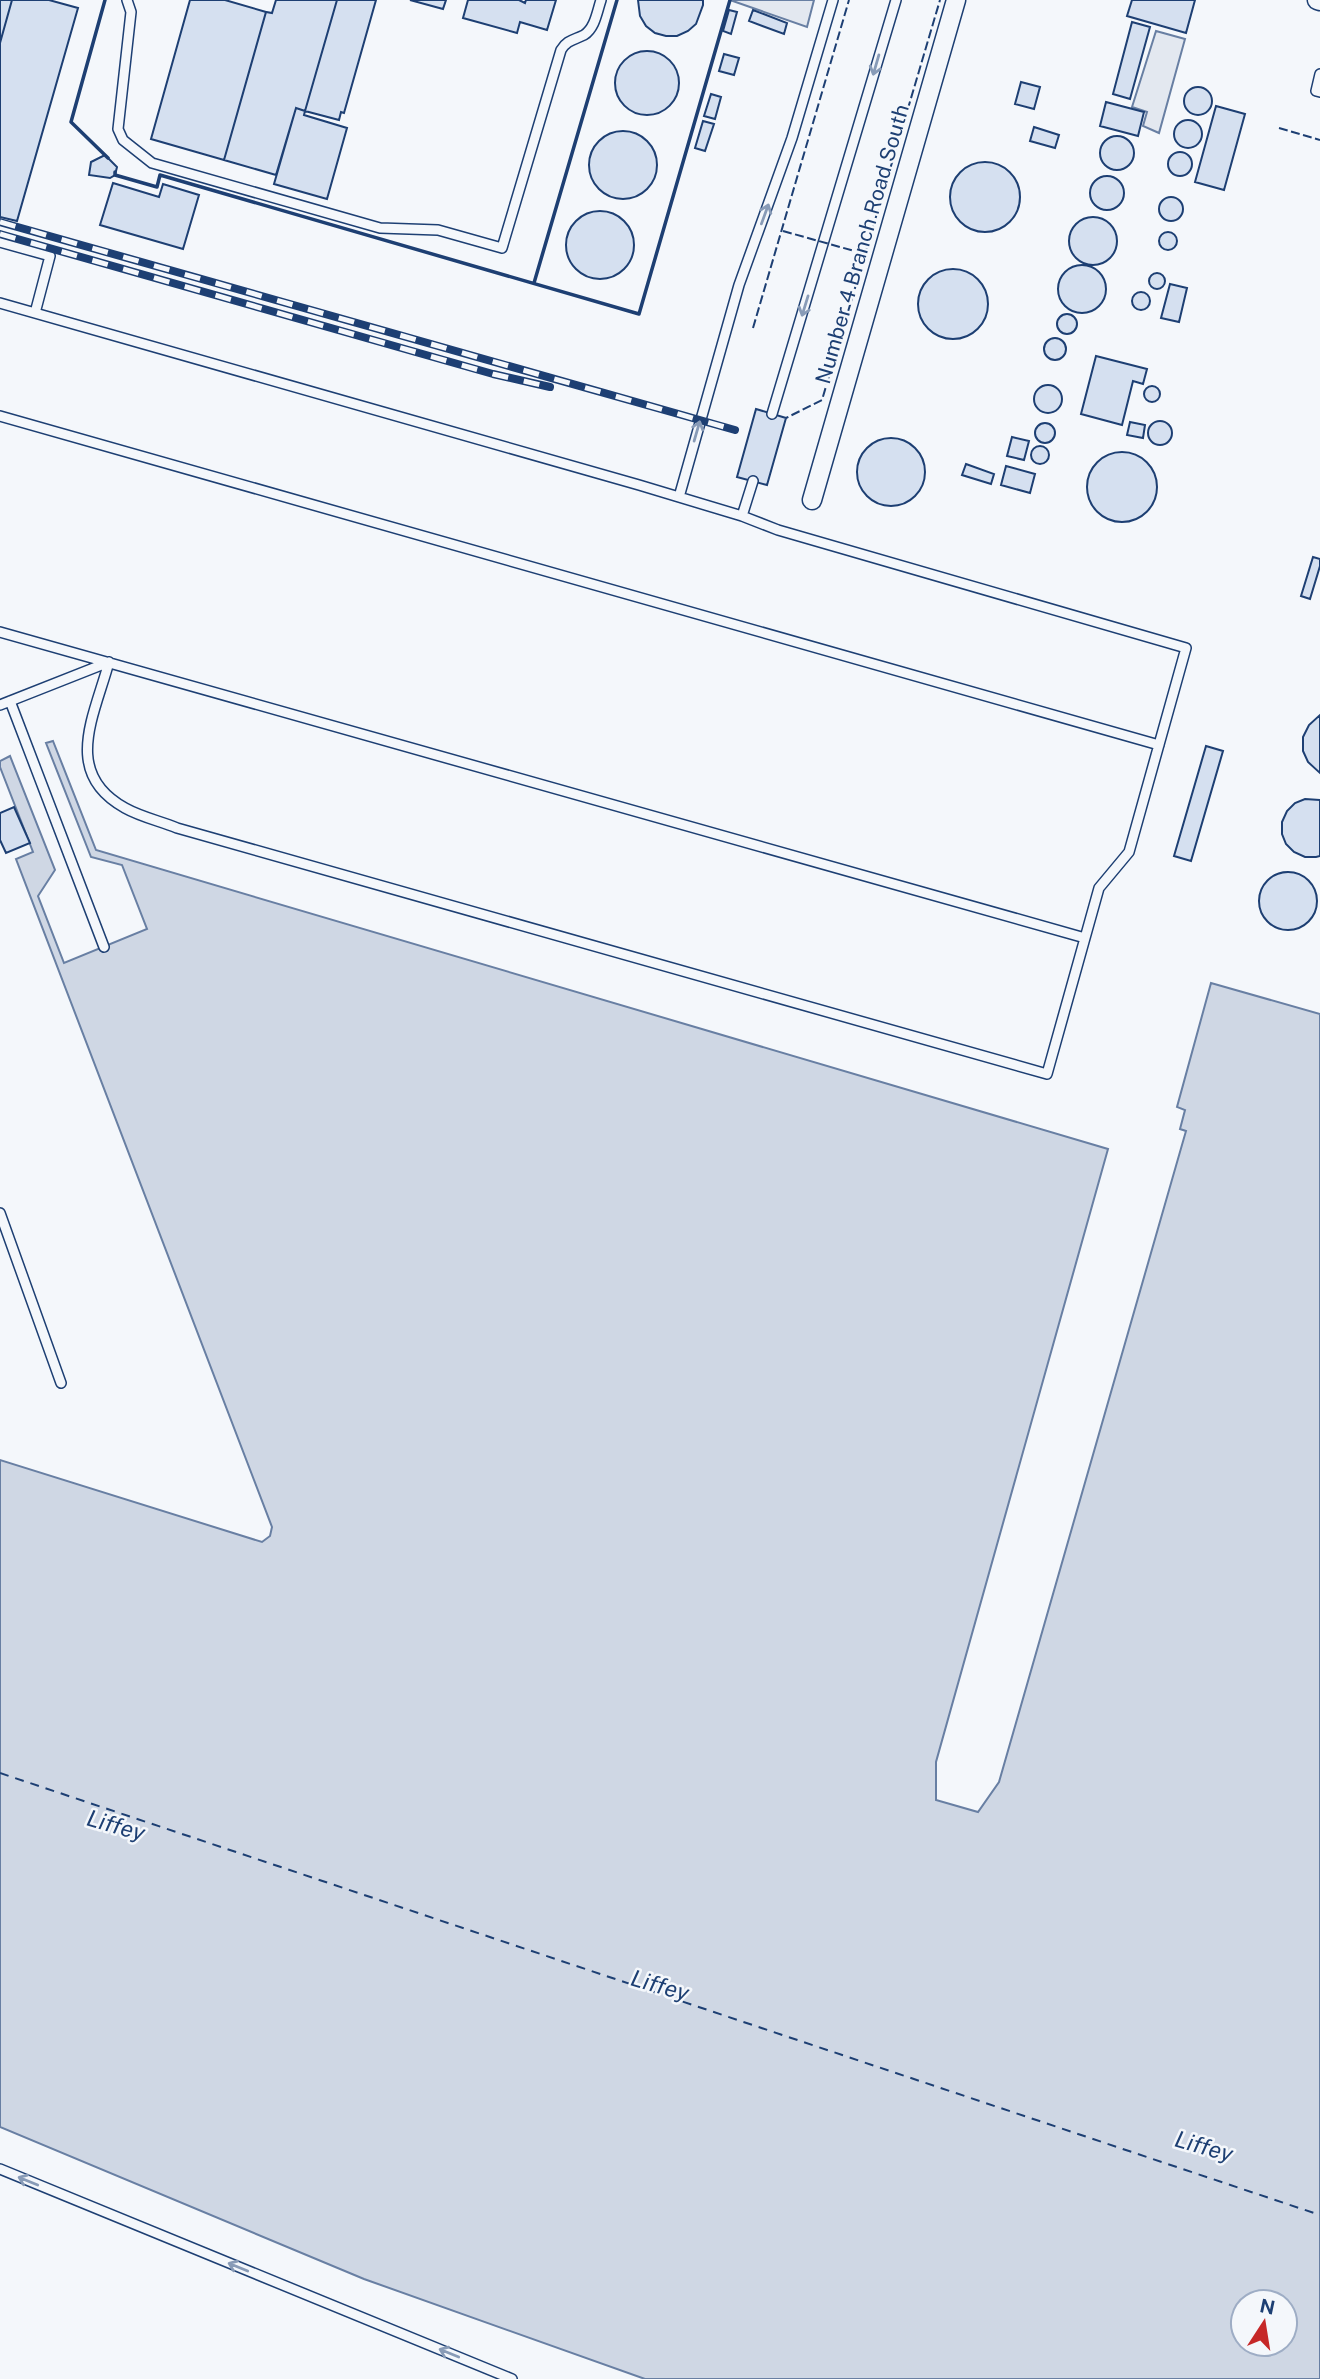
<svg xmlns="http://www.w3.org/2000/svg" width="1320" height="2379" viewBox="0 0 1320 2379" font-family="'Public Sans',sans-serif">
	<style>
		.parking { fill: #e3e8f0; stroke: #687fa3; stroke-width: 2 }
		.water { fill: #cfd7e4; stroke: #687fa3; stroke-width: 2; fill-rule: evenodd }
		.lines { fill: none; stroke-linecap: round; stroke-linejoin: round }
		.ferry { stroke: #1d3f73; stroke-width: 2; stroke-dasharray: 9 7; stroke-linecap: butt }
		.building { fill: #d5e0f0; stroke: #1d3f73; stroke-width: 2 }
		.service-casing { stroke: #1d3f73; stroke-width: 12 }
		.minor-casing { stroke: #1d3f73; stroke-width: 21 }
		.service { stroke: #f4f7fb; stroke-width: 9 }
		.minor { stroke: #f4f7fb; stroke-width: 18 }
		.rail-casing { stroke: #1d3f73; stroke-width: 8 }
		.rail { stroke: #f4f7fb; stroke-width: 5; stroke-dasharray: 16; stroke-linecap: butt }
		.fence { stroke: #1d3f73; stroke-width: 2; stroke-dasharray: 9 3.5; stroke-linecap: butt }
		.wall { stroke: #1d3f73; stroke-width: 3.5 }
		.oneway { stroke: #889bb7 }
		.labels { text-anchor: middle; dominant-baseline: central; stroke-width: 5; stroke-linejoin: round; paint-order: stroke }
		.street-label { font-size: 21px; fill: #1d3f73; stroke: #f4f7fb }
		.water-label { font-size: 23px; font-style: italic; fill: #1d3f73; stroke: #f4f7fb }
	</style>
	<rect width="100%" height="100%" fill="#f4f7fb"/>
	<!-- parking -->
	<path class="parking" d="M 730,0 L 814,0 L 807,27 Z
		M 1156,31 L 1185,39 L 1159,133 L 1143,126 L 1147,112 L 1132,107 Z"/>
	<!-- water -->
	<path class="water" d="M 53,741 L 96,850 L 1108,1149 L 936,1762 L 936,1800 L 978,1812 L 999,1782 L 1186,1131 L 1180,1129 L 1185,1110 L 1177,1107 L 1211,983 L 1320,1014 L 1320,2379 L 645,2379 L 364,2279 L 0,2127 L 0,1460 L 262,1542 L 270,1536 L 272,1527 L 16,859 L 33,852 L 0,767 L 0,761 L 10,756 L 55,870 L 38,896 L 64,963 L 147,929 L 122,865 L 91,857 L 46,743 ZM 1243,2302 L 1285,2302 L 1285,2344 L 1243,2344 Z"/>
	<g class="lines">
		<!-- ferry -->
		<path class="ferry" d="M 0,1773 L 1320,2215"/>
	</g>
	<!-- building -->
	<path class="building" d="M 0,0 L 12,0 L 0,43 Z
		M 12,0 L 49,0 L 78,8 L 17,221 L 0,217 L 0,43 Z
		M 190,0 L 225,0 L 266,12 L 224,160 L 151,139 Z
		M 276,0 L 337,0 L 305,111 L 296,108 L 276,175 L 224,160 L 266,12 L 272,13 Z
		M 337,0 L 376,0 L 344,113 L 341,112 L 339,120 L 305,111 Z
		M 410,0 L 446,0 L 443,9 Z
		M 468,0 L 519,0 L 525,3 L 526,0 L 556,0 L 547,30 L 520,22 L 517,33 L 463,18 Z
		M 638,0 L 703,0 L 703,5 L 696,24 L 688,31 L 677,36 L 666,36 L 655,33 L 646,26 L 640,16 Z
		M 1132,0 L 1195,0 L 1186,33 L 1127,16 Z
		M 729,10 L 737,12 L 731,34 L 723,31 Z
		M 753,10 L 787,23 L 784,34 L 749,21 Z
		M 1132,22 L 1150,27 L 1130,99 L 1113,94 Z
		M615 83a32 32 0 1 1 64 0a32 32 0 1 1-64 0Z
		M 724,54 L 739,58 L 734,75 L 719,71 Z
		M 1021,82 L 1040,87 L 1034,109 L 1015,104 Z
		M1184 101a14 14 0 1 1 28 0a14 14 0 1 1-28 0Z
		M 711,94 L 721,97 L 715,119 L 704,116 Z
		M 1106,102 L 1144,112 L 1138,136 L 1100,126 Z
		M 1216,106 L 1245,114 L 1224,190 L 1195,182 Z
		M 296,108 L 305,111 L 304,115 L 347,128 L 327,199 L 274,184 Z
		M1174 134a14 14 0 1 1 28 0a14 14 0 1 1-28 0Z
		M 703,121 L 714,124 L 705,151 L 695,148 Z
		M 1034,127 L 1059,135 L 1055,148 L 1030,141 Z
		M589 165a34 34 0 1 1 68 0a34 34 0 1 1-68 0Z
		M1100 153a17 17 0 1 1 34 0a17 17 0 1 1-34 0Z
		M1168 164a12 12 0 1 1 24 0a12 12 0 1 1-24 0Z
		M 105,155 L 117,167 L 115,175 L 110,178 L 89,175 L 91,162 Z
		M950 197a35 35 0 1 1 70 0a35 35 0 1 1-70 0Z
		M1090 193a17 17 0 1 1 34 0a17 17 0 1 1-34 0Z
		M 113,183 L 159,197 L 163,184 L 199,195 L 183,249 L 100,225 Z
		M1159 209a12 12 0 1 1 24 0a12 12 0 1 1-24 0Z
		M566 245a34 34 0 1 1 68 0a34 34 0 1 1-68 0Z
		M1069 241a24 24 0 1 1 48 0a24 24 0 1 1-48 0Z
		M1159 241a9 9 0 1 1 18 0a9 9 0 1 1-18 0Z
		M1058 289a24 24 0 1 1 48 0a24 24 0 1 1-48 0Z
		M918 304a35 35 0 1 1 70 0a35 35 0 1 1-70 0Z
		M1149 281a8 8 0 1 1 16 0a8 8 0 1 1-16 0Z
		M 1170,284 L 1187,288 L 1179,322 L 1161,318 Z
		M1132 301a9 9 0 1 1 18 0a9 9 0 1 1-18 0Z
		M1057 324a10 10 0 1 1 20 0a10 10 0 1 1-20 0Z
		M1044 349a11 11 0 1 1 22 0a11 11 0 1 1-22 0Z
		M 1096,356 L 1147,369 L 1143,384 L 1133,381 L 1122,425 L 1081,414 Z
		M1034 399a14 14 0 1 1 28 0a14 14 0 1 1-28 0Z
		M1144 394a8 8 0 1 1 16 0a8 8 0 1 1-16 0Z
		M 756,409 L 786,418 L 767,485 L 737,477 Z
		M1148 433a12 12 0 1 1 24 0a12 12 0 1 1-24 0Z
		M 1130,422 L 1145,425 L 1143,438 L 1127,435 Z
		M1035 433a10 10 0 1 1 20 0a10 10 0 1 1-20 0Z
		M 1012,437 L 1029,441 L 1024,460 L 1007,456 Z
		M857 472a34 34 0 1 1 68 0a34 34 0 1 1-68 0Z
		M1031 455a9 9 0 1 1 18 0a9 9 0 1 1-18 0Z
		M1087 487a35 35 0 1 1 70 0a35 35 0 1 1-70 0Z
		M 966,464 L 994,474 L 991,484 L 962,475 Z
		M 1006,466 L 1035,474 L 1030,493 L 1001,485 Z
		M 1313,557 L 1320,559 L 1320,566 L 1310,599 L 1301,596 Z
		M 1320,715 L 1320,773 L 1308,762 L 1303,751 L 1303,737 L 1309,725 Z
		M 1206,746 L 1223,751 L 1191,861 L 1174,856 Z
		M 1305,799 L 1320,800 L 1320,856 L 1316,857 L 1305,857 L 1294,852 L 1286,844 L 1282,834 L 1282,822 L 1287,811 L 1295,803 Z
		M 14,807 L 30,843 L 6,853 L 0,840 L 0,813 Z
		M1259 901a29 29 0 1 1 58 0a29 29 0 1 1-58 0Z"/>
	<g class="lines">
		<!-- service casing -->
		<g class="service-casing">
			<path id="service" d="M 127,0 L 131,12 L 118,129 L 123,140 L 152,163 L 380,228 L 438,230 L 502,248 L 561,50 C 567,40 574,40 584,35 C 595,28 597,12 601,0
				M 1320,74 L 1316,91 L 1320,92
				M 0,242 L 50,256 L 35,313
				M 0,303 L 639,485 L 742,516 L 778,530 L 1186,648 L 1129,852 L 1099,888 L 1047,1074 L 177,828 C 160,821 141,817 125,808 C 62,773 94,717 109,662
				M 772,414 L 896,0
				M 0,416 L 1159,745
				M 679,497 L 739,285 L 792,138 L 833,0
				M 742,516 L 753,481
				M 0,632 L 1085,938
				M 10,701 L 104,947
				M 0,705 L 109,662
				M 0,1213 L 61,1383
				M 0,2169 L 512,2379"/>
		</g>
		<!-- minor casing -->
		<g class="minor-casing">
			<path id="minor" d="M 1317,0 L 1320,1
				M 812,500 L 956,0"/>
		</g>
		<!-- service -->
		<use href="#service" class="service"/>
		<!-- minor -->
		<use href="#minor" class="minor"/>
		<!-- rail casing -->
		<g class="rail-casing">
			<path id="rail" d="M 0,222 L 735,430
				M 0,234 L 493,374 L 550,387"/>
		</g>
		<!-- rail -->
		<use href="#rail" class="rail"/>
		<!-- fence -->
		<path class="fence" d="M 1279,128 L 1320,140
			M 783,231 L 865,254 L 822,400 L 786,418
			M 865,254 L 940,0
			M 753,328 L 849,0"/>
		<!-- wall -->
		<path class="wall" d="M 105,0 L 71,122 L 108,158
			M 115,172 L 115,175 L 157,187 L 160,175 L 639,314 L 730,0
			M 534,283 L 617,0"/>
	</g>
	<!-- one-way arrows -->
	<defs><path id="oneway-shaft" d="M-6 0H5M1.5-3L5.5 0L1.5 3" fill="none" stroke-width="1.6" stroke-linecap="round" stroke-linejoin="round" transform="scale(1.75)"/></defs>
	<g class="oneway">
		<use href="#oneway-shaft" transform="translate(876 65) rotate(106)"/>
		<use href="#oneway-shaft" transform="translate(765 214) rotate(-70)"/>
		<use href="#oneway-shaft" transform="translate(805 306) rotate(107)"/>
		<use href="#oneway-shaft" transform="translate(697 431) rotate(-74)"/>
		<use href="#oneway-shaft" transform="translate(28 2181) rotate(-158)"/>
		<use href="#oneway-shaft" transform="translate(238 2267) rotate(-158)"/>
		<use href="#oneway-shaft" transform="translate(449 2353) rotate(-158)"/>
	</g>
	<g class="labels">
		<!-- street labels -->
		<g class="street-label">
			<text transform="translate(862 244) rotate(-74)">Number 4 Branch Road South</text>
		</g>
		<!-- water labels -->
		<g class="water-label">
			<text transform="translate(116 1825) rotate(16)">Liffey</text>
			<text transform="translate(660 1985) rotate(16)">Liffey</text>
			<text transform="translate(1204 2146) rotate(16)">Liffey</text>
		</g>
	</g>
	<!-- north arrow -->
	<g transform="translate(1264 2323) rotate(12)"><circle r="33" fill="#f4f7fb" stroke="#9eadc5" stroke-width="2"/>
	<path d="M0-5L12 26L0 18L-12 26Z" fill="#c62828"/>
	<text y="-10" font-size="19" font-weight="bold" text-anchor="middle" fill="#1d3f73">N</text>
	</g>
</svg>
